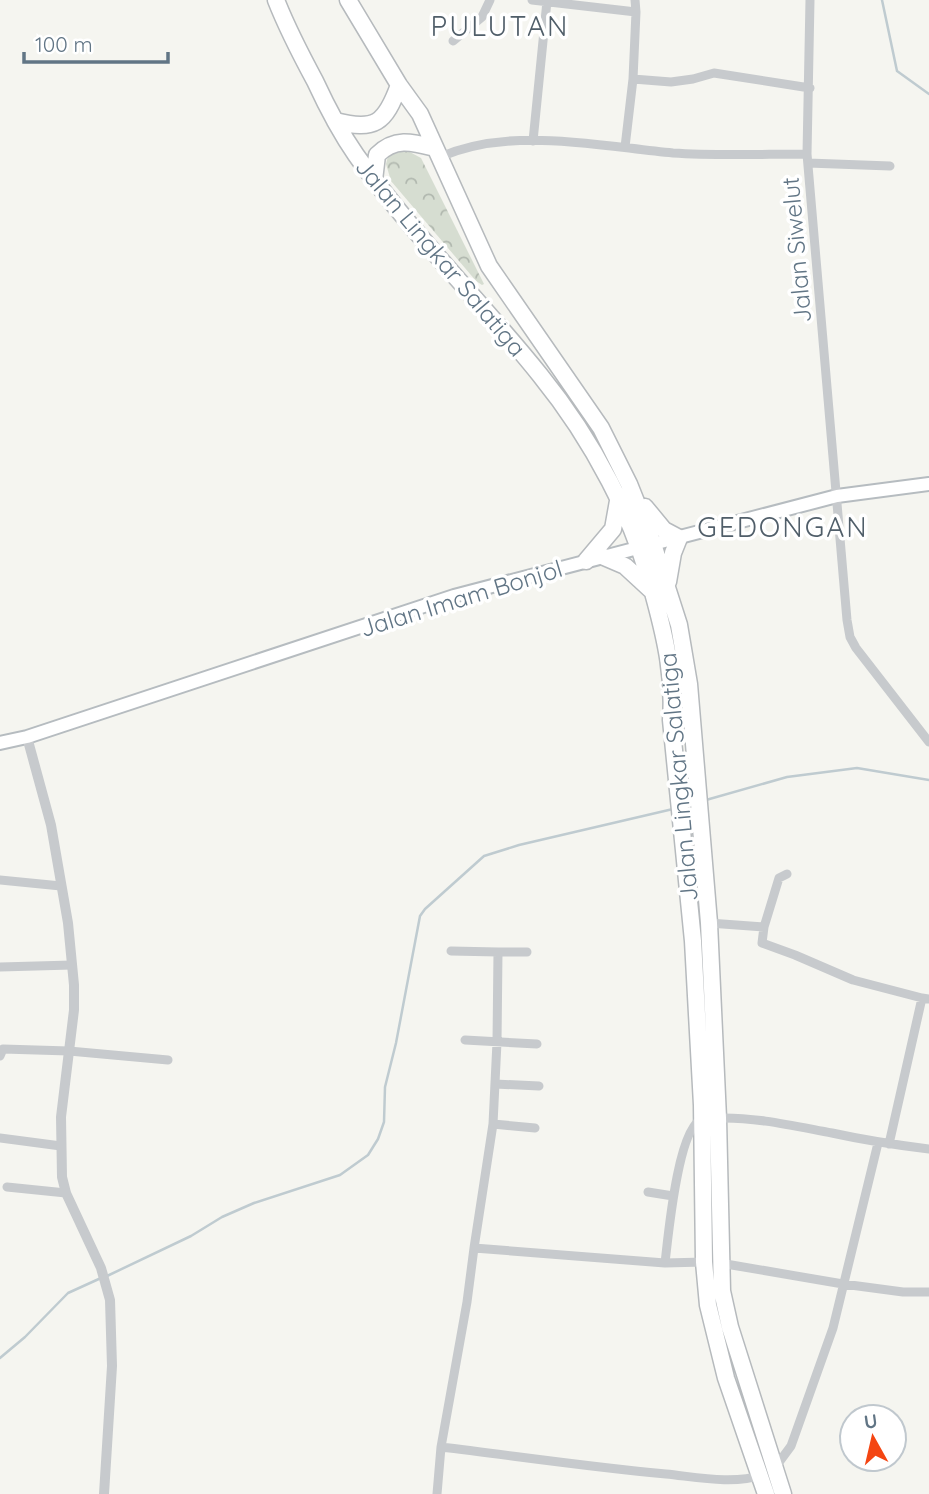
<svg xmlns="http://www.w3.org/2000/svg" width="929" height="1494" viewBox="0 0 929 1494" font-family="Quicksand,sans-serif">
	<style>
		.forest { fill: url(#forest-crowns) }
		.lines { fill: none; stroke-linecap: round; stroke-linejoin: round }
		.stream { stroke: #bfcbd0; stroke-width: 2.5 }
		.secondary-casing { stroke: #b6bcc0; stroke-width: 16 }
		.trunk-casing { stroke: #b6babd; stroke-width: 19 }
		.minor { stroke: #c7cacd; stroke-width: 9 }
		.tertiary { stroke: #c7cacd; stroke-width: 10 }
		.secondary { stroke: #fff; stroke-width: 12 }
		.trunk { stroke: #fff; stroke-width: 16 }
		.labels { text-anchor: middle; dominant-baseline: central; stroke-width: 7; stroke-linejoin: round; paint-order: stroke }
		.street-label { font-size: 24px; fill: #617585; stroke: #fff }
		.quarter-label { font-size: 28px; letter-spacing: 2px; fill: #505e69; stroke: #fff }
	</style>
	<defs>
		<pattern id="forest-crowns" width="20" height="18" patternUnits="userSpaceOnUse" patternTransform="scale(1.75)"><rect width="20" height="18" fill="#d6ddd1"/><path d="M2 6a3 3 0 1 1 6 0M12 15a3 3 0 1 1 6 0" fill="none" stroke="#b1b8af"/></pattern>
	</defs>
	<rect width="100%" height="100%" fill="#f5f5f0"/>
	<!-- forest -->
	<path class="forest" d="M 406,150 L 421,158 L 484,284 L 482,285 L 476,281 L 391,181 L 386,164 L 388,156 Z"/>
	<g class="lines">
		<!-- stream -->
		<path class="stream" d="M 882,0 L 897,71 L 929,94
			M 706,800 L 787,777 L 857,768 L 929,780
			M 107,1276 L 191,1236 L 222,1217 L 254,1203 L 340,1175 L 368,1155 L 378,1139 L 384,1122 L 385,1087 L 396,1043 L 420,916 L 425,909 L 484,856 L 519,845 L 673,809
			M 0,1358 L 25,1337 L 68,1293 L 101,1278"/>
		<!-- secondary casing -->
		<g class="secondary-casing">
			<path id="secondary" d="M 0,743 L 27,737 L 454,596 L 837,496 L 929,484"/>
		</g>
		<!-- trunk casing -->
		<g class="trunk-casing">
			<path id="trunk" d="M 276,0 C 287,28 301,55 315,81 C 327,107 340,132 356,155 C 411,233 480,300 540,375 C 592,439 635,519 655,600 C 666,641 674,677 671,720 L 693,941 L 702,1105 L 704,1262 L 708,1305 L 726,1378 L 766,1494
				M 348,0 L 399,85 L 420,114 L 489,266 L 601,428 L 629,484 L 653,544 L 679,625 L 689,684 L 709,923 L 718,1118 L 722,1291 L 730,1327 L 783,1494
				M 335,121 C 375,131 385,124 399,85
				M 374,180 L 377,155 C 395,137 412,142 435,148
				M 645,507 L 664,530 L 679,538 L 673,553 L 668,582
				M 604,557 L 625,566 L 651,590
				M 586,561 L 613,529 L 618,501"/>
		</g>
		<!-- minor -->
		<path class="minor" d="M 532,0 L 636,12 L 635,0
			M 810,0 L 807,154 L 847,620 L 850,637 L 856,648 L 929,742
			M 453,41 L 482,17 L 490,0
			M 633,79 L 671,82 L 693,79 L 714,73 L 810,88
			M 533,141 L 547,1
			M 625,147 L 633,79 L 636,12
			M 440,157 C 511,126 598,146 673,153 C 717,156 763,154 807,154
			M 808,163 L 890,166
			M 787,874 L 779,878 L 764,927 L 762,943 L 795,955 L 853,980 L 922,998
			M 0,880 L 61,886
			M 709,923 L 764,927
			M 451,951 L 498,952 L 497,1042 L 493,1124 L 474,1248
			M 498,952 L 527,952
			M 0,967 L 72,965
			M 465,1040 L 537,1044
			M 0,1056 L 3,1049 L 69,1051 L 168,1060
			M 495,1084 L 539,1086
			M 718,1118 C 756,1117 794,1126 832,1133 C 864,1140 896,1145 929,1149
			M 493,1124 L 535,1128
			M 0,1138 L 61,1146
			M 889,1144 L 922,998 L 929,999
			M 7,1187 L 66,1193
			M 648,1192 L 673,1196
			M 665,1263 C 668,1238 678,1124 703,1119
			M 720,1263 L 843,1284 L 903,1292 L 929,1292
			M 441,1447 L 467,1302 L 474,1248 L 665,1263 L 704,1262
			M 774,1469 L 791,1446 L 833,1328 L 878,1143
			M 437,1494 L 441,1447 C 516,1456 590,1467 666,1474 C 696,1477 733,1485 762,1475"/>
		<!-- tertiary -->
		<path class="tertiary" d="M 27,737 L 51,825 L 68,923 L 74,985 L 74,1010 L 61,1117 L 62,1177 L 66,1193 L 101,1268 L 110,1300 L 112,1366 L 104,1494"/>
		<!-- secondary -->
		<use href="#secondary" class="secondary"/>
		<!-- trunk -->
		<use href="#trunk" class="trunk"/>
	</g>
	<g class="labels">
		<!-- street labels -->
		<g class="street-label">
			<text transform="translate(796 250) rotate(-95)">Jalan Siwelut</text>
			<text transform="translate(441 257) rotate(50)">Jalan Lingkar Salatiga</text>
			<text transform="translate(461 598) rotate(-17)">Jalan Imam Bonjol</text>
			<text transform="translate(678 777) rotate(-95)">Jalan Lingkar Salatiga</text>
		</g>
		<!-- quarter labels -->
		<g class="quarter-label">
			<text x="500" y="25">PULUTAN</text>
			<text x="783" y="526">GEDONGAN</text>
		</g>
	</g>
	<!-- north arrow -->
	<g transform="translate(873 1438) rotate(352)"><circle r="33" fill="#ffffff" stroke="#c0c8ce" stroke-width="2"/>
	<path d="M0-5L12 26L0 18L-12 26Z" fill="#f44512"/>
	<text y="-10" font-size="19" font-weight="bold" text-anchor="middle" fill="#617585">U</text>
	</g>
	<!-- scale -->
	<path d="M24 52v10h144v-10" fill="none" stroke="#617585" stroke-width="3.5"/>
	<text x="35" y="52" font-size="21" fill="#617585" stroke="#ffffff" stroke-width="5" paint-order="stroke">100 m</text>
</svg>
